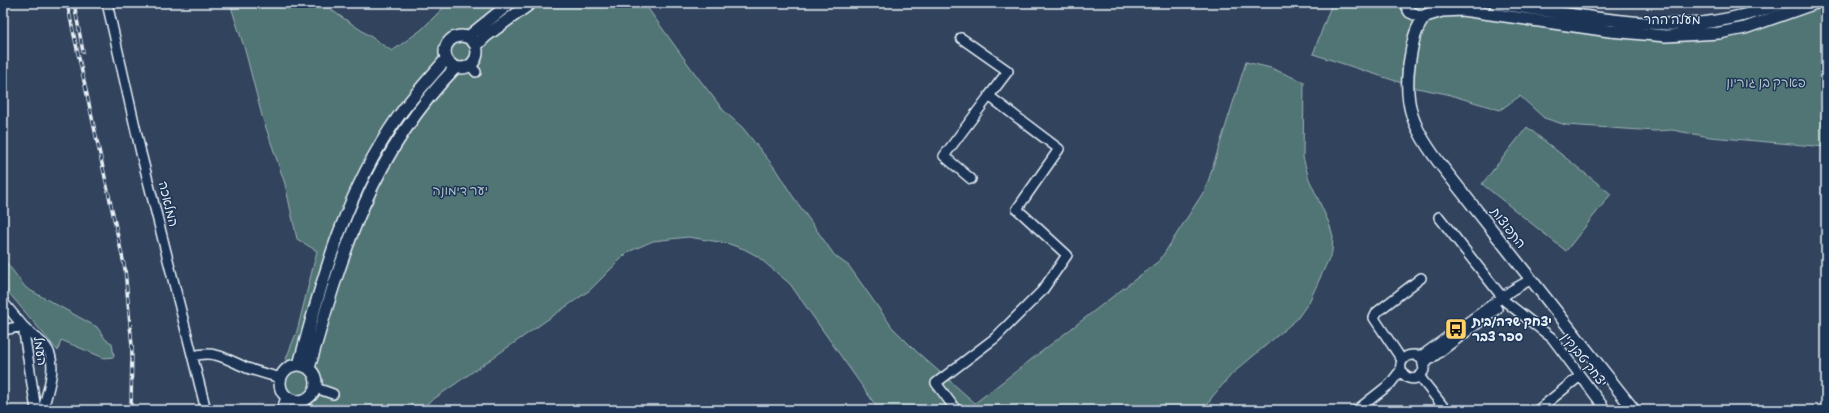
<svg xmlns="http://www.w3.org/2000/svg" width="1829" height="413" viewBox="0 0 1829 413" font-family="Pangolin,'Playpen Sans Hebrew',sans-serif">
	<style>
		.green { fill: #517475; stroke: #9cb2b6 }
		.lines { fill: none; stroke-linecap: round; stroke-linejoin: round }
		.minor-casing { stroke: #e8f1f8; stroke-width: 12 }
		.major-casing { stroke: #e8f1f8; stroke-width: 14 }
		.minor { stroke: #1d3557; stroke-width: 9 }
		.major { stroke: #1d3557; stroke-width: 11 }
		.rail-casing { stroke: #e8f1f8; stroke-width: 3.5 }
		.rail { stroke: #1d3557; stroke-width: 2; stroke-dasharray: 6; stroke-linecap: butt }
		.labels { text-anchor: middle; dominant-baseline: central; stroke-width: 3; stroke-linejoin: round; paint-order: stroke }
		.street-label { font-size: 13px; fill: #e8f1f8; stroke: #1d3557 }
		.park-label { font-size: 13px; fill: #b3c5ca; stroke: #1d3557 }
		.poi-label { font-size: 13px; font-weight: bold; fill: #e8f1f8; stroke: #1d3557; text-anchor: start }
	</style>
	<rect width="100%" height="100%" fill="#32435d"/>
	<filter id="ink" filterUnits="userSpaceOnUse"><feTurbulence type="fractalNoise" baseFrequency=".025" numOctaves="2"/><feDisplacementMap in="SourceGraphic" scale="8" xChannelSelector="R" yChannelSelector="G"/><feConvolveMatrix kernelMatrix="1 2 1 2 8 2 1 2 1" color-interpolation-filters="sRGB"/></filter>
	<g filter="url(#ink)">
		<!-- green -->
		<path class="green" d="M 232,3 L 321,3 L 392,51 L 421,30 L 448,3 L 644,3 L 696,75 L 724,111 L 743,128 L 774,167 L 792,195 L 835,256 L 849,266 L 892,327 L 917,352 L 975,403 L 1160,260 L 1206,188 L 1246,62 L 1271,68 L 1304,82 L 1303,157 L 1309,179 L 1329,223 L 1333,236 L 1332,252 L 1309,302 L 1297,319 L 1232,374 L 1212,397 L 1205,410 L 879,410 L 790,284 L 757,256 L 744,249 L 726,243 L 688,237 L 653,241 L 628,252 L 590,290 L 418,410 L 289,410 L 282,369 L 297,331 L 317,251 L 297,239 L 285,184 L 262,116 L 245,50 L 232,10 Z
			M 1332,3 L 1432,3 L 1542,14 L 1657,27 L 1711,36 L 1785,17 L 1826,3 L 1826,147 L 1710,137 L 1672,130 L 1655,131 L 1566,125 L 1544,118 L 1520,96 L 1500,110 L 1447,94 L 1417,88 L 1313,54 Z
			M 1527,127 L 1611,194 L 1566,251 L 1482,184 Z
			M 3,258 L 26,288 L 97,327 L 106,340 L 112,343 L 114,357 L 104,358 L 61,340 L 58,351 L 3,286 Z"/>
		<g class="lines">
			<!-- minor casing -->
			<g class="minor-casing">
				<path id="minor" d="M 107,3 L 141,153 L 206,410
					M 961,38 L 1008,71 L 989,96
					M 470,65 L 476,72
					M 1439,217 L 1506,302 L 1552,338 L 1606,410
					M 3,302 L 23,326 L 36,410
					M 3,330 L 23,326 C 30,333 39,339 46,347 C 59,364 47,391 43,410
					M 1415,355 L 1422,359 L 1424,370 C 1414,391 1390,369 1406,357 C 1411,353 1418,357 1424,354 L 1512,290 L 1530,280
					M 193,356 C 216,350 226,359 247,368 C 258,372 270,375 281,378
					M 1402,360 L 1374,318 L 1377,312 L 1421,278
					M 1424,366 L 1428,361 L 1497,309
					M 1419,376 L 1446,410
					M 316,388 L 333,394
					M 956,410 L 936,383 L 995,338 L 1042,291 L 1067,255 L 1017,209 L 1059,149 L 989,96 L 944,156 L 971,179
					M 1357,410 L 1390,384 L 1401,370
					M 1538,410 L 1580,376"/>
			</g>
			<!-- major casing -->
			<g class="major-casing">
				<path id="major" d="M 1405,3 L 1410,12 L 1421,17 L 1433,12 L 1437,3
					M 1495,3 C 1551,11 1609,22 1665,24 C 1705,26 1745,17 1782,3
					M 1429,15 L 1442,11 L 1462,10 L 1610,31 L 1666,36 L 1719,33 L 1745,28 L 1816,3
					M 1426,16 C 1416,26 1413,40 1411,53 C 1401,104 1413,130 1444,169 L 1634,410
					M445 52a16 16 0 1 1 32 0a16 16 0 1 1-32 0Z
					M 468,37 L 510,3
					M 476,46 L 486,36 L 531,3
					M 299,365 C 322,279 346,191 398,117 C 412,97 430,78 446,59
					M280 383a18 18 0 1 1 36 0a18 18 0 1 1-36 0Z
					M 309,368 C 342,254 370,155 456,67
					M 283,410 L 287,397"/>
			</g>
			<!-- minor -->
			<use href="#minor" class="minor"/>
			<!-- major -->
			<use href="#major" class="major"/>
			<!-- rail casing -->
			<g class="rail-casing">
				<path id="rail" d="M 67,3 L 125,269 L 132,346 L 131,410
					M 74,3 L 83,52"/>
			</g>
			<!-- rail -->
			<use href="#rail" class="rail"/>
		</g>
	</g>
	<!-- icons -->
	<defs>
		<g id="bus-square" transform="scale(1.15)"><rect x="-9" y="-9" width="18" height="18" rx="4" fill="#ffd166" stroke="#1d3557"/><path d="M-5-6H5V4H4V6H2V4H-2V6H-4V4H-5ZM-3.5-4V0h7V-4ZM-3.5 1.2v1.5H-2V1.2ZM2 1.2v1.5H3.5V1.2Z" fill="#111"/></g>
	</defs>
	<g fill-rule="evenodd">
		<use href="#bus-square" x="1456" y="329"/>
	</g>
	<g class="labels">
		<!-- street labels -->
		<g class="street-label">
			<text x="1672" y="20">מעלה ההר</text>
			<text transform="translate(168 204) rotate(76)">המלאכה</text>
			<text transform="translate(1508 228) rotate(52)">התפוצות</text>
			<text transform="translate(40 351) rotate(81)">העמל</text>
			<text transform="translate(1584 360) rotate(52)">יצחק טבנקין</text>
		</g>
		<!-- park labels -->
		<g class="park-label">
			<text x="1766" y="83">פארק בן גוריון</text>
			<text x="460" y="191">יער דימונה</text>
		</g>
		<!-- poi labels -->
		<g class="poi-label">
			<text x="1472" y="322">יצחק שדה/בית<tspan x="1472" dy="15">ספר צבר</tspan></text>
		</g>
	</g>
	<!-- margin -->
	<rect width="1829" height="413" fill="none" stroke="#1d3557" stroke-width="16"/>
	<rect x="8" y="8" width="1813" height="397" fill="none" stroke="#e8f1f8" stroke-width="1.5" filter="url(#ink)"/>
</svg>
